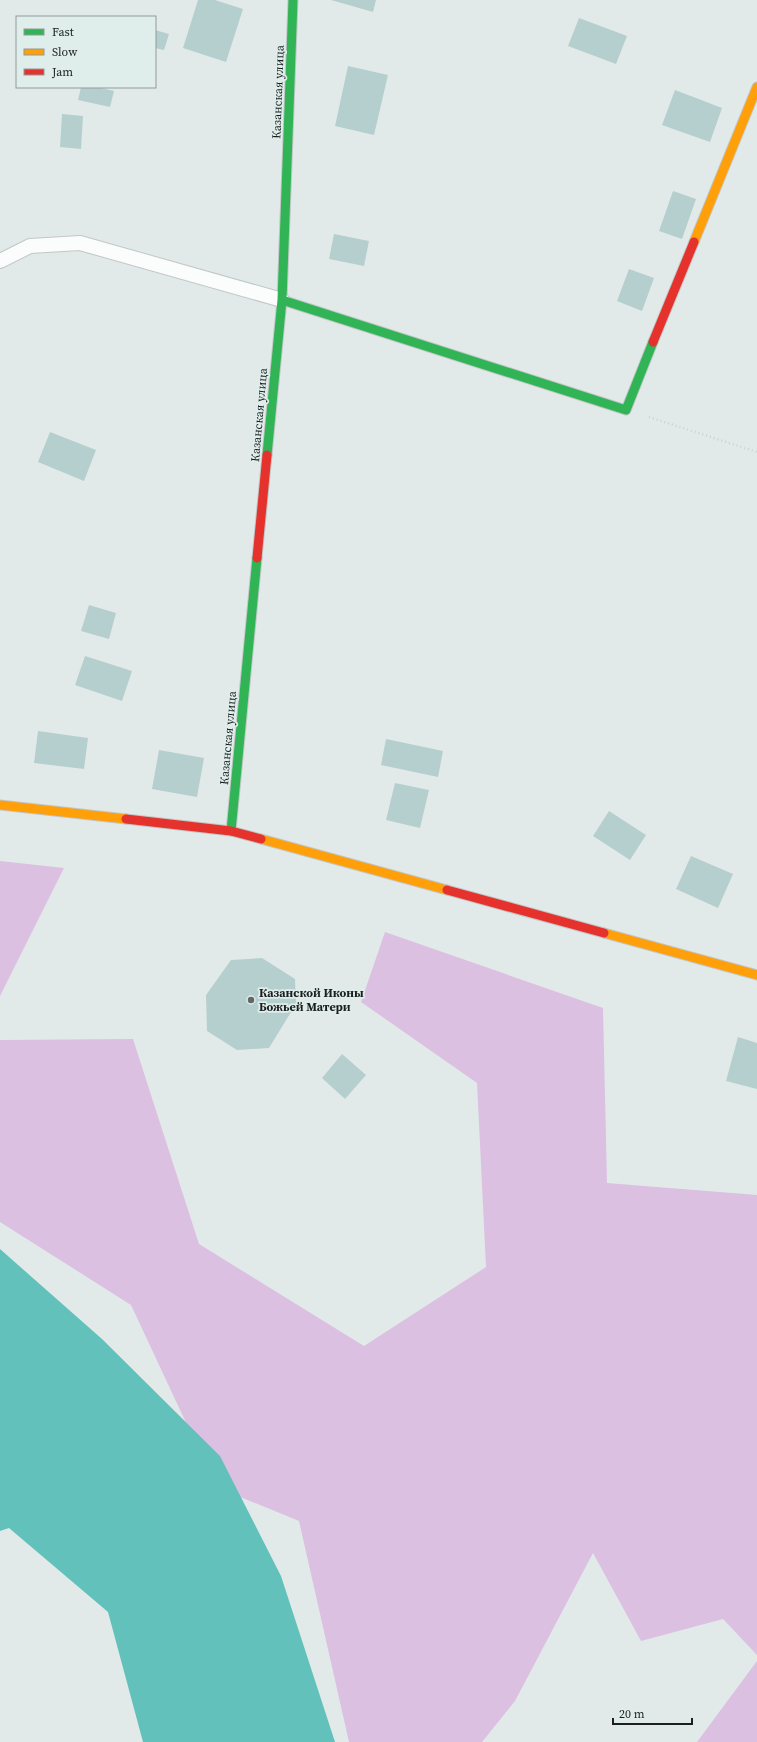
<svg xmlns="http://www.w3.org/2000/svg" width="757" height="1742" viewBox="0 0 757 1742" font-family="'Source Serif 4',serif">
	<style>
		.forest { fill: #dbc0e2 }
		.water { fill: #63c1bc }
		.building { fill: #b5cfce }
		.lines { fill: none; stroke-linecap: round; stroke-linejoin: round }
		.lane-casing { stroke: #c1c7c6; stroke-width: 16 }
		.fast-casing { stroke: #c1c7c6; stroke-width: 11 }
		.slow-casing { stroke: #c1c7c6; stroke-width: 11 }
		.jam-casing { stroke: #c1c7c6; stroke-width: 11 }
		.path { stroke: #ced0d0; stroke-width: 2.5; stroke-dasharray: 1 3; stroke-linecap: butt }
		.lane { stroke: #fbfcfc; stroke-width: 14 }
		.fast { stroke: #30b455; stroke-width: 9 }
		.slow { stroke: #ff9f0a; stroke-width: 9 }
		.jam { stroke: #e5322d; stroke-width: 9 }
		.poi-dot { fill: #616666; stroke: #dfedeb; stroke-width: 1.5 }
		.labels { text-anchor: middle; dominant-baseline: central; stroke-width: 3.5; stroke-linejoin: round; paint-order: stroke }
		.street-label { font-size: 12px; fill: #1b1f1f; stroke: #dfedeb }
		.poi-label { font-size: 12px; font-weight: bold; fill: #1b1f1f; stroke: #dfedeb; text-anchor: start }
	</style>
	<rect width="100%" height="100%" fill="#e2eae9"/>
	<!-- forest -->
	<path class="forest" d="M 0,861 L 64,868 L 0,996 Z
		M 385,932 L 603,1008 L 607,1183 L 757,1195 L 757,1655 L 723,1619 L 641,1641 L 593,1553 L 515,1701 L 482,1742 L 349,1742 L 299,1521 L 216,1487 L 131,1305 L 0,1222 L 0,1040 L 133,1039 L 199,1244 L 364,1346 L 486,1267 L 477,1083 L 361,1002 Z
		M 757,1661 L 757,1742 L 697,1742 Z"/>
	<!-- water -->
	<path class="water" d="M 0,1249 L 102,1339 L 220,1456 L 281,1576 L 335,1742 L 143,1742 L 108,1612 L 9,1528 L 0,1531 Z"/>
	<!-- building -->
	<path class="building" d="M 198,0 L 215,0 L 243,9 L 226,62 L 183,48 Z
		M 331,0 L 376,0 L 373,12 Z
		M 579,18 L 627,36 L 616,64 L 568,46 Z
		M 155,30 L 169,34 L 164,50 L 155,48 Z
		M 348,66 L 388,75 L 374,135 L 335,126 Z
		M 81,87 L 97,87 L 114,91 L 110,107 L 78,100 Z
		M 675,90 L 722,108 L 710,142 L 662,125 Z
		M 62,114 L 83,116 L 81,149 L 60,147 Z
		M 673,191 L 696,199 L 682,239 L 659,231 Z
		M 334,234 L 369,241 L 364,266 L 329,259 Z
		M 629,269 L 654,278 L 642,311 L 617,301 Z
		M 50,432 L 96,450 L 84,481 L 38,462 Z
		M 89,605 L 116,613 L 109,639 L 81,631 Z
		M 85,656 L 132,671 L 122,701 L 75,685 Z
		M 38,731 L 88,738 L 84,769 L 34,763 Z
		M 386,739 L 443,751 L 438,777 L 381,765 Z
		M 159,750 L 204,758 L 197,797 L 152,789 Z
		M 395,783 L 429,790 L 420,828 L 386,820 Z
		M 609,811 L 646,835 L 630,860 L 593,836 Z
		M 691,856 L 733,874 L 718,908 L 676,889 Z
		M 262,958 L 295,979 L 296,1004 L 269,1048 L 237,1050 L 207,1031 L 206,995 L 231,960 Z
		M 738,1037 L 757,1043 L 757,1089 L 726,1081 Z
		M 342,1054 L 366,1075 L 345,1099 L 322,1078 Z"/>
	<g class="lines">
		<!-- lane casing -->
		<g class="lane-casing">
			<path id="lane" d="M 0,261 L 30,246 L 80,243 L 282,300"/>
		</g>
		<!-- fast casing -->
		<g class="fast-casing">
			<path id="fast" d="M 282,300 L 626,410 L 653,342
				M 267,455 L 282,300 L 293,0
				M 231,831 L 257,558"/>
		</g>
		<!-- slow casing -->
		<g class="slow-casing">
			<path id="slow" d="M 694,242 L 757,87
				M 0,805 L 126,819
				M 261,839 L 447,890
				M 604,933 L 757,975"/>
		</g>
		<!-- jam casing -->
		<g class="jam-casing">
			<path id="jam" d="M 653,342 L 694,242
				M 257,558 L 267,455
				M 126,819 L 231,831 L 261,839
				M 447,890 L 604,933"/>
		</g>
		<!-- path -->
		<path class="path" d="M 649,417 L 757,452"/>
		<!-- lane -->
		<use href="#lane" class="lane"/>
		<!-- fast -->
		<use href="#fast" class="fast"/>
		<!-- slow -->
		<use href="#slow" class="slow"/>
		<!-- jam -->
		<use href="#jam" class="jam"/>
	</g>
	<!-- markers -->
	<circle class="poi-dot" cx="251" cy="1000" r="4"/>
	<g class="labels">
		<!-- street labels -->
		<g class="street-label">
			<text transform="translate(278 92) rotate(-88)">Казанская улица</text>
			<text transform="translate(259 415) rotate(-85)">Казанская улица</text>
			<text transform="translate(228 738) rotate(-85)">Казанская улица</text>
		</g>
		<!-- poi labels -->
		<g class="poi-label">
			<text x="259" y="993">Казанской Иконы<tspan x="259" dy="14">Божьей Матери</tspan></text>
		</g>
	</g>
	<!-- legend -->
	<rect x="16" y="16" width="140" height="72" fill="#dfedeb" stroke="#919b99"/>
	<rect x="24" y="29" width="20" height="6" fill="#30b455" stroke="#919b99"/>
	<text x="52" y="36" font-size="12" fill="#1b1f1f">Fast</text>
	<rect x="24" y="49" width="20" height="6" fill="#ff9f0a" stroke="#919b99"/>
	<text x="52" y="56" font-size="12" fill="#1b1f1f">Slow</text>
	<rect x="24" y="69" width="20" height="6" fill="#e5322d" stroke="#919b99"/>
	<text x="52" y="76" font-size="12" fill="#1b1f1f">Jam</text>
	<!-- scale -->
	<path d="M613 1718v6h79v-6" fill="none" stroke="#1b1f1f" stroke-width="2"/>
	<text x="619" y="1718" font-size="12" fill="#1b1f1f" stroke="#dfedeb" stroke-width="3" paint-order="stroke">20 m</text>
</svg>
